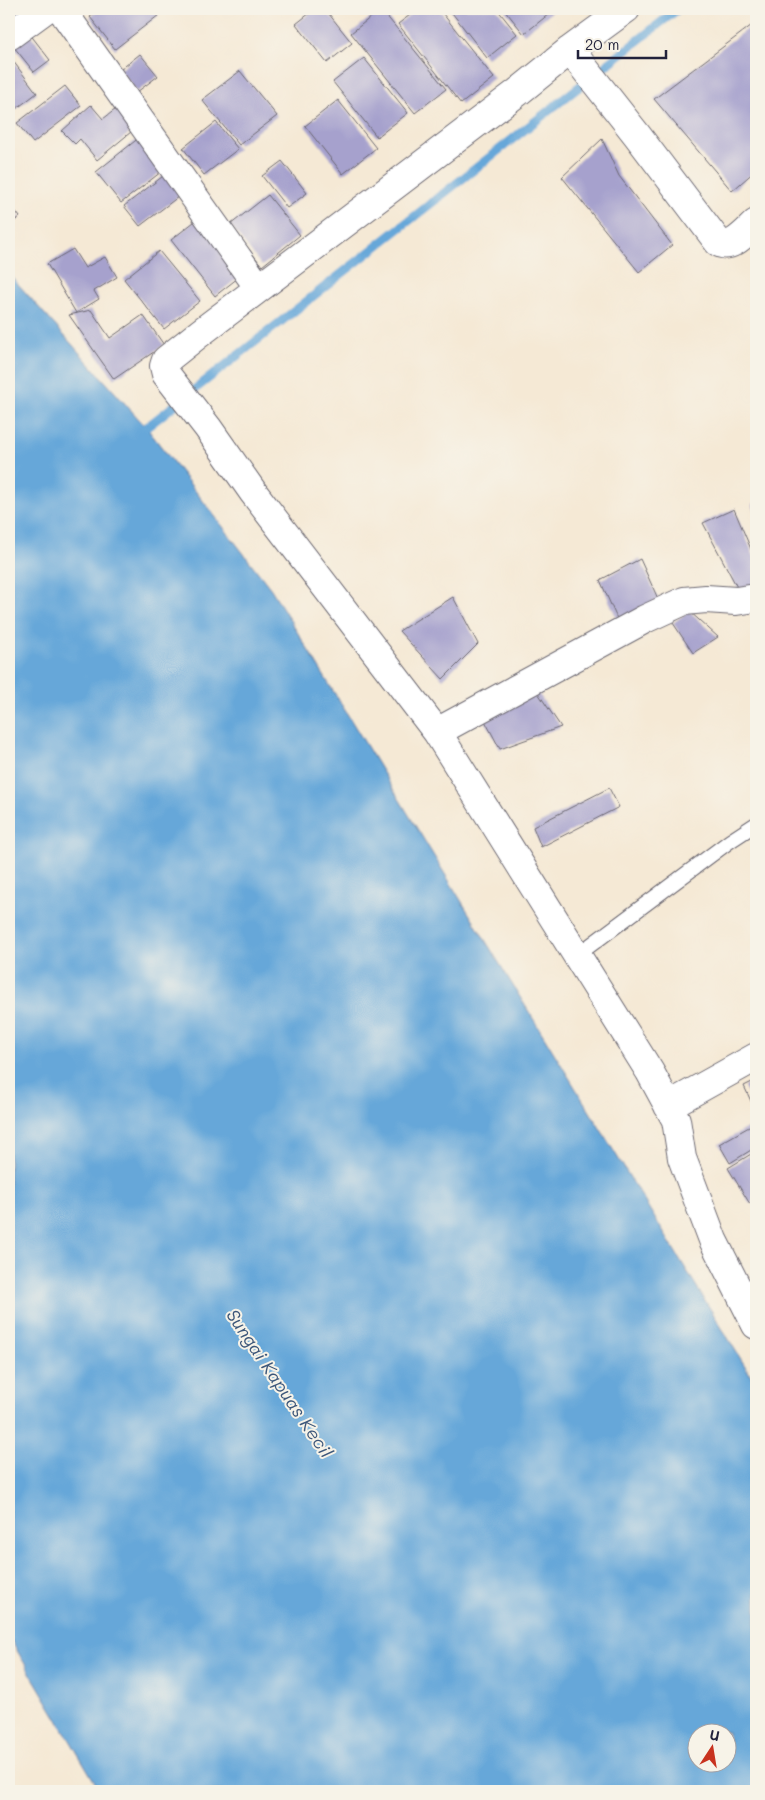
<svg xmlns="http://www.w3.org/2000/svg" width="765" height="1800" viewBox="0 0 765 1800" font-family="Mali,sans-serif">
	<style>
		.water { fill: #66a7d9; stroke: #44648a; fill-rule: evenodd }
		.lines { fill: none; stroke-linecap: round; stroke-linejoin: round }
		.stream { stroke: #66a7d9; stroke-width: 9 }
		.building { fill: #a6a1cd }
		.service-casing { stroke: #6c6871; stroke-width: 16 }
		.minor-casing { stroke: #6c6871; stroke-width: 30 }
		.service { stroke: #fff; stroke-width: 14 }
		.minor { stroke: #fff; stroke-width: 28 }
		.labels { text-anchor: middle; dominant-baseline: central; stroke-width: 4; stroke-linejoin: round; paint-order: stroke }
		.water-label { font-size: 18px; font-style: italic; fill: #3d577a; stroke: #f7f3e8 }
	</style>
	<rect width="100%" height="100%" fill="#f7f3e8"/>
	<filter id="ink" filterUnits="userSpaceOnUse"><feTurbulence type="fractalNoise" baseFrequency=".02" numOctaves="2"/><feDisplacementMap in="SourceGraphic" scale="10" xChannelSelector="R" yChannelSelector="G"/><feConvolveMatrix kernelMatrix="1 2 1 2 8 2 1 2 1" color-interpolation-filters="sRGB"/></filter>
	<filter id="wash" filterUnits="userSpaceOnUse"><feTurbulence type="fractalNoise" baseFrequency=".0096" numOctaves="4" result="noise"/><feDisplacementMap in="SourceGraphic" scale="20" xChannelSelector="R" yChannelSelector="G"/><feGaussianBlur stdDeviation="1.12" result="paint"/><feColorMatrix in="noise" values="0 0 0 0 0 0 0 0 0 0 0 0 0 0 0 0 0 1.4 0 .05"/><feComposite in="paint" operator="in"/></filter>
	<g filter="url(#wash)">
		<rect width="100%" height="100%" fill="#f5e9d5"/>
		<!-- water -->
		<path class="water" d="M 9,274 L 146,427 L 271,589 L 756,1384 L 756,1791 L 100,1791 L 9,1637 ZM 698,1732 L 728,1732 L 728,1762 L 698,1762 Z"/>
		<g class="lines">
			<!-- stream -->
			<path class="stream" d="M 138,434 L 678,9"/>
		</g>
		<g id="blocks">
			<!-- building -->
			<path class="building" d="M 100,9 L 154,9 L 159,15 L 115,49 L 90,17 Z
				M 315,9 L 325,9 L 352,43 L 327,63 L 296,24 Z
				M 381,9 L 446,89 L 415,113 L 351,33 Z
				M 418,9 L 439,9 L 494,78 L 461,104 L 398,24 Z
				M 449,9 L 497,9 L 517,34 L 487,58 Z
				M 504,9 L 553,9 L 554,10 L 524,34 Z
				M 756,22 L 756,170 L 732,191 L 654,99 Z
				M 26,29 L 50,60 L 34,72 L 10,42 Z
				M 140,54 L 158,76 L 137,92 L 120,70 Z
				M 10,57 L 37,93 L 16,109 L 9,99 Z
				M 364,58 L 408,113 L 377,137 L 333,82 Z
				M 240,71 L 277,116 L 239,145 L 202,100 Z
				M 65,86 L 81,106 L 33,143 L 17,123 Z
				M 338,100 L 376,148 L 343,174 L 305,126 Z
				M 91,105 L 103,119 L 120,106 L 137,127 L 97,160 L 80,139 L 75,144 L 62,131 Z
				M 216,122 L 238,149 L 204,175 L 183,148 Z
				M 145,133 L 170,165 L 121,203 L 96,172 Z
				M 602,139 L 619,176 L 672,245 L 639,272 L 562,177 Z
				M 282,161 L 307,193 L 287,208 L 262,176 Z
				M 171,170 L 187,190 L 140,226 L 124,206 Z
				M 268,195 L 300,235 L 262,266 L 230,225 Z
				M 9,203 L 20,217 L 9,225 Z
				M 199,218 L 243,274 L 215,296 L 171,240 Z
				M 73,249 L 85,268 L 105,257 L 117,277 L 94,291 L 99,299 L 76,313 L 47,264 Z
				M 159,251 L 200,301 L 164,329 L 124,279 Z
				M 91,310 L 110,338 L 143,315 L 164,345 L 114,379 L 69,315 Z
				M 756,502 L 756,514 L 752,504 Z
				M 734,509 L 756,561 L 756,582 L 739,591 L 703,523 Z
				M 640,559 L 659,601 L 618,621 L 600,580 Z
				M 453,597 L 478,644 L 443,679 L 399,631 Z
				M 689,611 L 718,637 L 693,653 L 673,623 Z
				M 534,687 L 561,727 L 500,749 L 484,719 Z
				M 609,788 L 619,807 L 541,847 L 533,827 Z
				M 756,1080 L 756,1112 L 744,1086 Z
				M 756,1123 L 756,1147 L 730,1163 L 719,1144 Z
				M 756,1151 L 756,1200 L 750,1204 L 728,1168 Z"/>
		</g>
	</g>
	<g filter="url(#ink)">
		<use href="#blocks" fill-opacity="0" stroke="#6c6871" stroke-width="1"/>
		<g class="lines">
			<!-- service casing -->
			<g class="service-casing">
				<path id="service" d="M 576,956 L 730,841 L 756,824"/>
			</g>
			<!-- minor casing -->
			<g class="minor-casing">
				<path id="minor" d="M 61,9 L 259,288
					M 626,9 L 570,50 L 518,92 L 200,333 L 166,360 L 164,366 L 166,374 L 208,428 L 253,492 L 437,732 L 650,1072 L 676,1120 L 682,1158 L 713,1240 L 756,1325
					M 9,36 L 46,9
					M 570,50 L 637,135 L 718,242 C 731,251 746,232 756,223
					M 437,732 L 645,619 L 684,601 L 706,599 L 736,601 L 756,598
					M 668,1106 L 756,1057"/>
			</g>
			<!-- service -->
			<use href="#service" class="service"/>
			<!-- minor -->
			<use href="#minor" class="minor"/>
		</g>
	</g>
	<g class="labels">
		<!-- water labels -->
		<g class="water-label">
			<text transform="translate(280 1383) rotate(56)">Sungai Kapuas Kecil</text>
		</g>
	</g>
	<!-- margin -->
	<rect width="765" height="1800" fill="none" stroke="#f7f3e8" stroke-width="30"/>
	<!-- north arrow -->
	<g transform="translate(712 1748) rotate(12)"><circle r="24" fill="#f7f3e8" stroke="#a29fa3"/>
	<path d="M0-4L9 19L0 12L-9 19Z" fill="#c8321e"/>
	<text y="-8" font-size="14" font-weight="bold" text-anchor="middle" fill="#22223b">U</text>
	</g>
	<!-- scale -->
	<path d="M578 50v8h88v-8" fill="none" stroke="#22223b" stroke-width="2.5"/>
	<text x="585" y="50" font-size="15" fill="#22223b" stroke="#f7f3e8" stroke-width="4" paint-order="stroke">20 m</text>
</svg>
